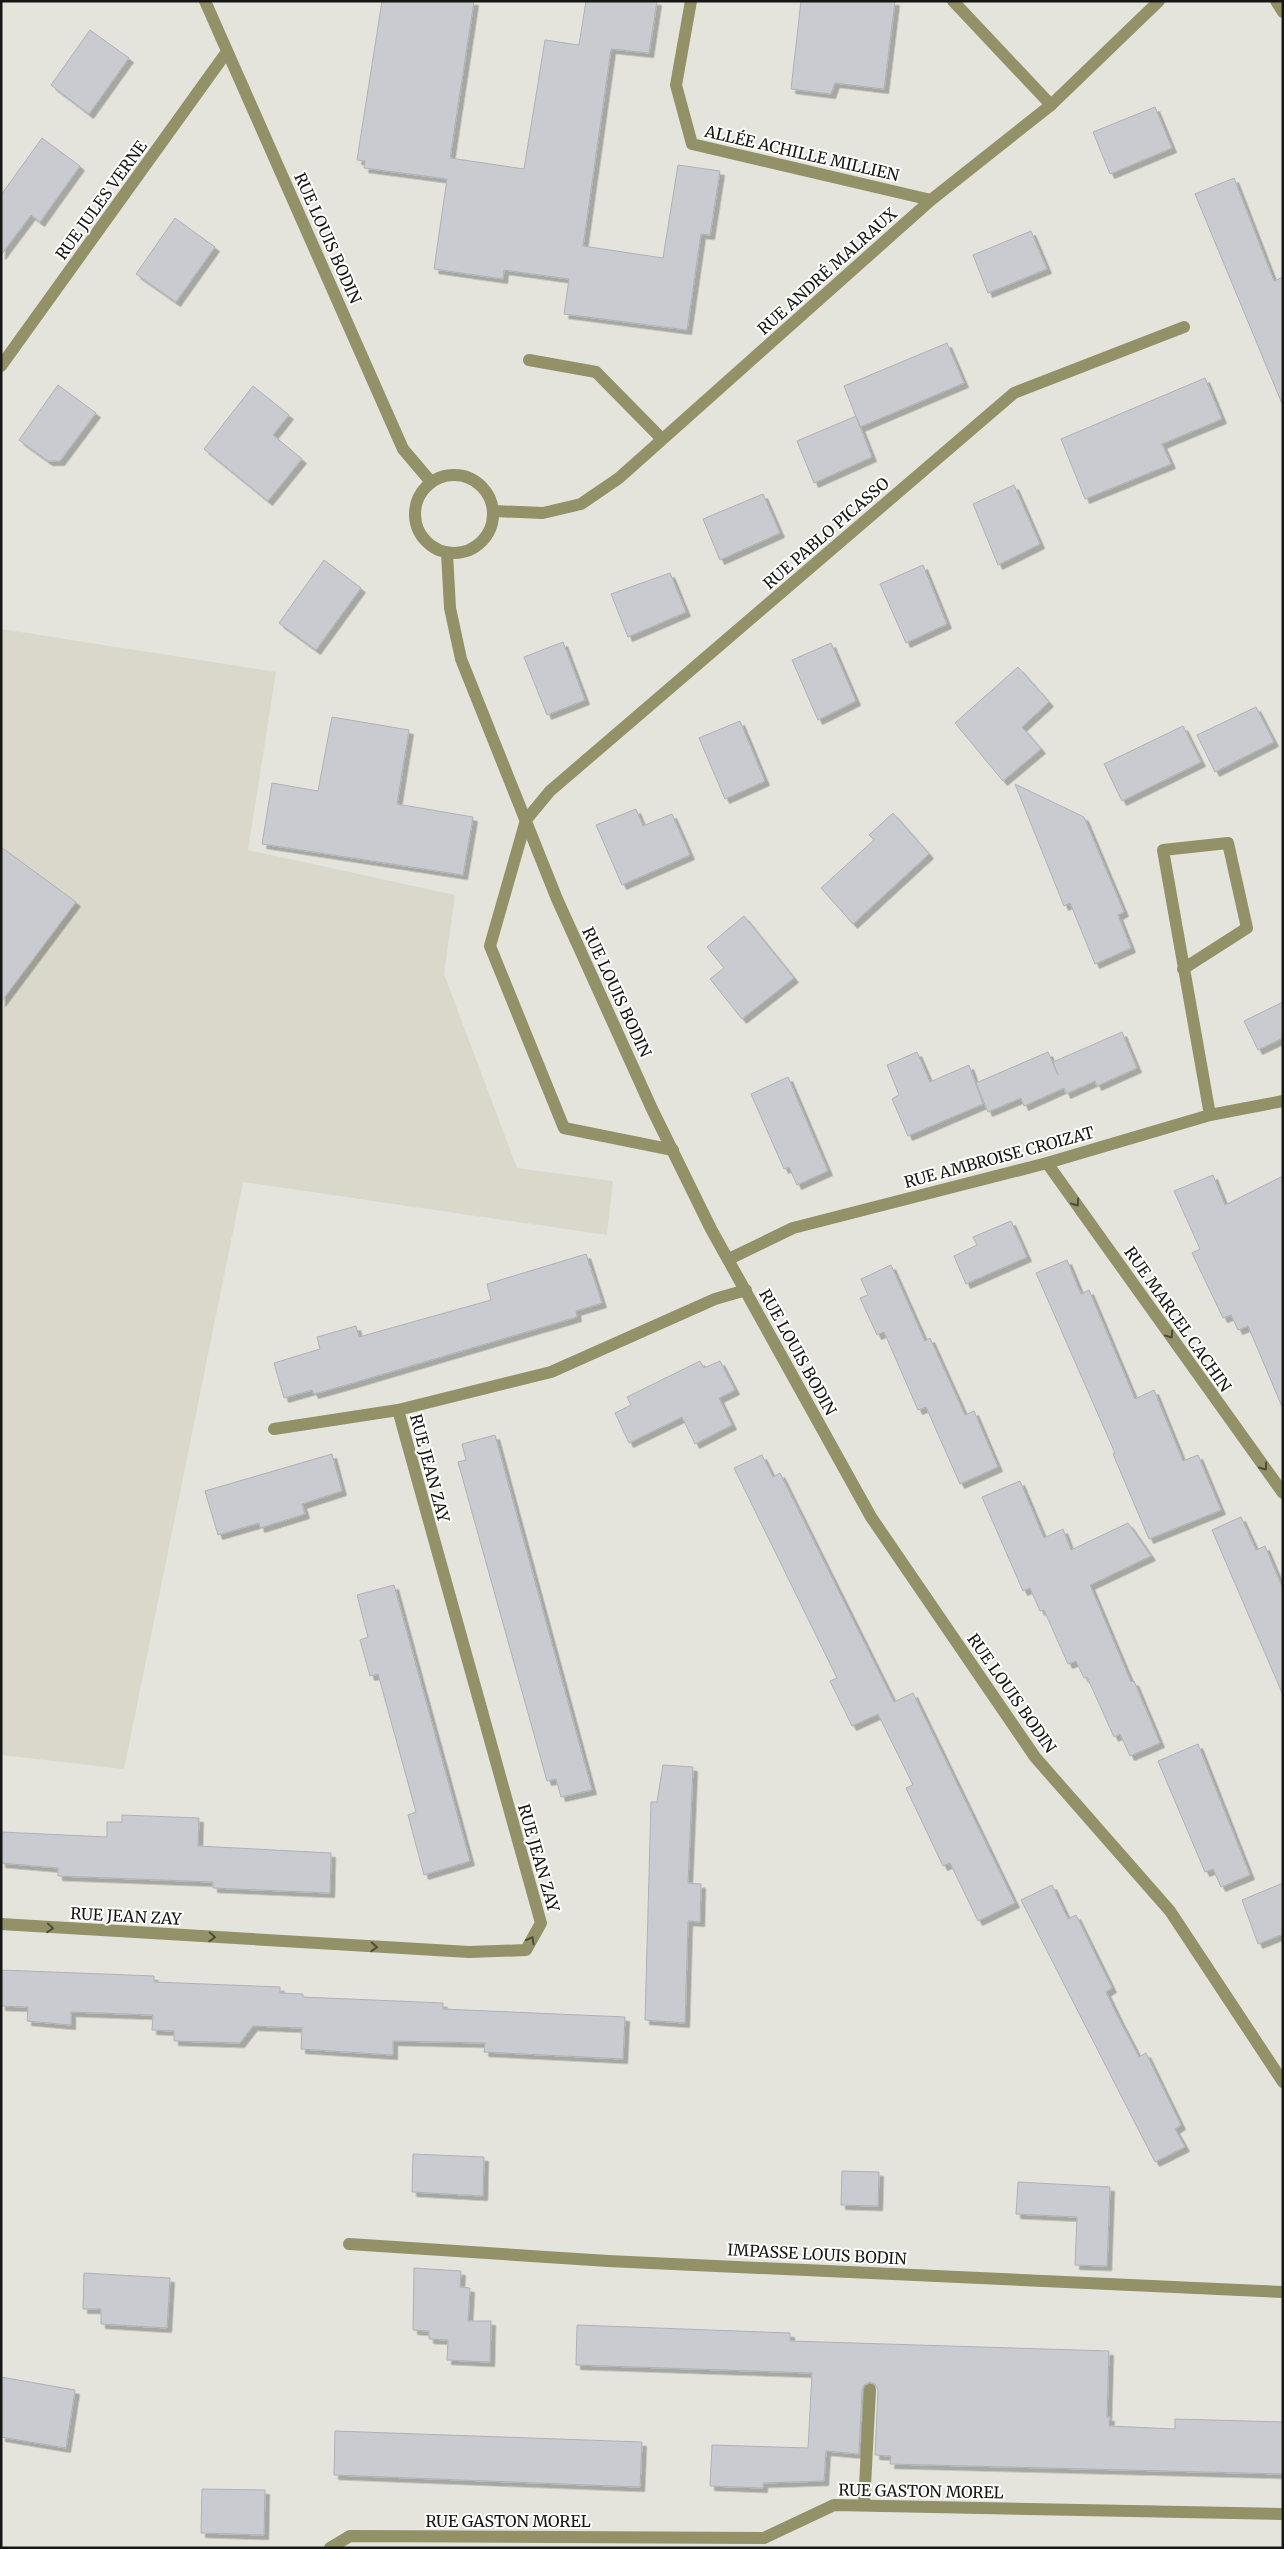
<svg xmlns="http://www.w3.org/2000/svg" width="1284" height="2549" viewBox="0 0 1284 2549" font-family="Merriweather,serif">
	<style>
		.built { fill: #d9d8cb }
		.building { fill: #c9cbd1; stroke: #afb1b7; filter: url(#shadow) }
		.lines { fill: none; stroke-linecap: round; stroke-linejoin: round }
		.lane { stroke: #939167; stroke-width: 12 }
		.street { stroke: #939167; stroke-width: 12 }
		.oneway { stroke: #4e4d39 }
		.labels { text-anchor: middle; dominant-baseline: central; stroke-width: 4; stroke-linejoin: round; paint-order: stroke }
		.street-label { font-size: 16px; fill: #161614; stroke: #fffffe }
	</style>
	<defs>
		<filter id="shadow"><feDropShadow dx="4.5" dy="4.5" stdDeviation="0" flood-color="#0004"/></filter>
	</defs>
	<rect width="100%" height="100%" fill="#e4e4dd"/>
	<!-- built -->
	<path class="built" d="M 1,629 L 276,672 L 248,850 L 455,895 L 444,974 L 517,1168 L 613,1181 L 607,1235 L 243,1182 L 124,1769 L 1,1755 Z"/>
	<!-- building -->
	<path class="building" d="M 382,1 L 474,1 L 450,158 L 524,169 L 545,40 L 579,45 L 586,1 L 657,1 L 649,53 L 611,49 L 583,246 L 663,258 L 678,165 L 720,171 L 710,235 L 701,234 L 687,330 L 564,314 L 569,279 L 504,270 L 503,279 L 434,269 L 447,179 L 364,168 L 365,161 L 357,160 Z
		M 801,1 L 895,1 L 884,89 L 835,83 L 831,94 L 791,89 Z
		M 90,30 L 129,58 L 89,114 L 51,85 Z
		M 1155,107 L 1172,148 L 1110,174 L 1093,132 Z
		M 42,138 L 80,166 L 40,222 L 31,215 L 1,255 L 1,195 Z
		M 1234,178 L 1274,281 L 1283,277 L 1283,406 L 1195,194 Z
		M 175,218 L 215,247 L 176,302 L 136,274 Z
		M 1031,231 L 1047,269 L 988,293 L 973,255 Z
		M 947,343 L 964,383 L 860,427 L 844,386 Z
		M 1205,378 L 1222,419 L 1162,444 L 1171,464 L 1085,499 L 1061,439 Z
		M 58,385 L 96,413 L 60,461 L 48,461 L 19,440 Z
		M 253,386 L 289,415 L 273,435 L 302,459 L 268,501 L 204,449 Z
		M 856,416 L 872,457 L 814,483 L 797,441 Z
		M 1014,485 L 1040,544 L 998,565 L 973,504 Z
		M 763,494 L 780,533 L 720,560 L 703,519 Z
		M 324,560 L 361,588 L 316,650 L 279,623 Z
		M 923,565 L 947,624 L 906,643 L 880,584 Z
		M 670,573 L 686,612 L 628,637 L 611,594 Z
		M 563,642 L 585,700 L 547,715 L 524,657 Z
		M 831,643 L 856,701 L 818,720 L 792,660 Z
		M 1018,667 L 1049,702 L 1022,727 L 1041,749 L 1003,781 L 955,723 Z
		M 1256,707 L 1274,742 L 1215,772 L 1197,735 Z
		M 332,717 L 409,730 L 397,804 L 473,817 L 463,875 L 262,844 L 272,783 L 318,791 Z
		M 740,721 L 765,781 L 725,799 L 699,738 Z
		M 1183,726 L 1201,762 L 1122,801 L 1104,764 Z
		M 1015,784 L 1084,817 L 1124,912 L 1118,915 L 1131,948 L 1095,964 L 1070,903 L 1064,906 Z
		M 636,809 L 643,826 L 672,814 L 690,855 L 622,885 L 596,825 Z
		M 893,813 L 929,854 L 853,924 L 821,888 L 874,840 L 869,835 Z
		M 1,847 L 76,902 L 1,1002 Z
		M 744,916 L 794,978 L 742,1019 L 710,979 L 724,968 L 707,947 Z
		M 1283,1002 L 1283,1038 L 1258,1050 L 1244,1021 Z
		M 1122,1032 L 1137,1068 L 1097,1086 L 1095,1081 L 1066,1094 L 1064,1088 L 1024,1106 L 1021,1098 L 988,1112 L 976,1083 L 1048,1052 L 1058,1075 L 1053,1062 Z
		M 917,1052 L 930,1082 L 969,1065 L 983,1104 L 908,1136 L 892,1099 L 899,1095 L 887,1065 Z
		M 788,1077 L 828,1171 L 797,1185 L 789,1167 L 784,1169 L 751,1094 Z
		M 1213,1175 L 1225,1205 L 1283,1176 L 1283,1409 L 1248,1326 L 1238,1330 L 1231,1315 L 1223,1318 L 1192,1253 L 1200,1249 L 1174,1191 Z
		M 1011,1221 L 1027,1257 L 966,1284 L 954,1256 L 977,1245 L 973,1237 Z
		M 586,1254 L 602,1303 L 576,1311 L 577,1317 L 353,1383 L 314,1394 L 312,1390 L 284,1398 L 274,1363 L 320,1349 L 317,1337 L 356,1326 L 359,1337 L 491,1300 L 487,1284 Z
		M 1067,1260 L 1081,1294 L 1089,1290 L 1135,1399 L 1154,1390 L 1183,1461 L 1198,1455 L 1221,1510 L 1149,1539 L 1113,1454 L 1115,1453 L 1036,1273 Z
		M 891,1265 L 925,1341 L 930,1338 L 965,1415 L 974,1411 L 998,1467 L 960,1484 L 926,1407 L 918,1410 L 884,1332 L 877,1335 L 860,1298 L 868,1295 L 861,1279 Z
		M 700,1361 L 704,1368 L 720,1361 L 735,1390 L 719,1398 L 732,1425 L 695,1444 L 682,1417 L 629,1443 L 615,1413 L 631,1405 L 627,1397 Z
		M 495,1435 L 592,1790 L 561,1797 L 556,1779 L 547,1781 L 458,1462 L 466,1460 L 462,1444 Z
		M 332,1454 L 342,1491 L 302,1504 L 305,1514 L 260,1528 L 259,1523 L 218,1535 L 205,1491 Z
		M 762,1455 L 773,1477 L 780,1473 L 894,1702 L 913,1693 L 1015,1903 L 978,1921 L 950,1863 L 943,1866 L 906,1788 L 913,1785 L 878,1714 L 852,1726 L 830,1681 L 837,1678 L 734,1468 Z
		M 1020,1481 L 1044,1538 L 1063,1529 L 1071,1550 L 1128,1523 L 1151,1556 L 1090,1585 L 1131,1682 L 1134,1681 L 1160,1743 L 1130,1756 L 1120,1734 L 1114,1737 L 1087,1677 L 1084,1678 L 1076,1661 L 1068,1664 L 1044,1610 L 1040,1611 L 1030,1588 L 1023,1591 L 982,1497 Z
		M 1241,1517 L 1256,1550 L 1265,1546 L 1283,1589 L 1283,1695 L 1212,1530 Z
		M 394,1585 L 470,1861 L 424,1875 L 408,1815 L 416,1812 L 378,1674 L 370,1676 L 360,1640 L 368,1637 L 357,1595 Z
		M 1198,1744 L 1250,1875 L 1221,1887 L 1213,1869 L 1205,1872 L 1158,1761 Z
		M 663,1765 L 693,1767 L 688,1883 L 701,1884 L 700,1922 L 688,1921 L 685,2023 L 645,2020 L 651,1802 L 657,1802 Z
		M 122,1815 L 199,1818 L 198,1846 L 331,1853 L 330,1893 L 213,1888 L 213,1882 L 58,1876 L 58,1868 L 1,1863 L 1,1832 L 107,1837 L 107,1822 L 122,1822 Z
		M 1283,1883 L 1283,1934 L 1258,1944 L 1242,1900 Z
		M 1052,1885 L 1068,1919 L 1076,1915 L 1112,1988 L 1106,1992 L 1119,2019 L 1139,2057 L 1146,2053 L 1181,2125 L 1175,2129 L 1185,2147 L 1155,2162 L 1021,1900 Z
		M 1,1970 L 154,1976 L 154,1982 L 280,1987 L 280,1993 L 303,1994 L 303,1997 L 443,2003 L 443,2009 L 625,2017 L 623,2059 L 484,2052 L 485,2043 L 393,2041 L 393,2055 L 301,2049 L 302,2028 L 253,2026 L 240,2043 L 174,2041 L 174,2031 L 152,2030 L 153,2015 L 71,2012 L 71,2025 L 27,2021 L 28,2007 L 1,2006 Z
		M 413,2154 L 484,2157 L 483,2196 L 412,2192 Z
		M 842,2171 L 879,2172 L 878,2206 L 841,2205 Z
		M 1018,2182 L 1110,2187 L 1107,2266 L 1075,2265 L 1077,2217 L 1016,2214 Z
		M 414,2268 L 461,2271 L 460,2287 L 470,2288 L 468,2321 L 491,2321 L 490,2362 L 447,2360 L 448,2340 L 429,2339 L 429,2331 L 413,2330 Z
		M 84,2273 L 170,2278 L 167,2328 L 101,2324 L 101,2309 L 83,2309 Z
		M 577,2325 L 790,2333 L 790,2341 L 1109,2351 L 1107,2417 L 1110,2417 L 1109,2426 L 1175,2429 L 1175,2419 L 1283,2422 L 1283,2474 L 890,2464 L 891,2456 L 875,2455 L 878,2390 L 875,2384 L 870,2382 L 864,2385 L 862,2390 L 859,2454 L 826,2451 L 824,2481 L 763,2483 L 763,2488 L 710,2486 L 712,2445 L 808,2448 L 812,2373 L 576,2365 Z
		M 1,2377 L 75,2390 L 66,2448 L 1,2437 Z
		M 335,2431 L 642,2442 L 640,2487 L 334,2475 Z
		M 202,2489 L 265,2490 L 264,2535 L 201,2533 Z"/>
	<g class="lines">
		<!-- lane -->
		<path class="lane" d="M 953,1 L 1051,105
			M 1276,1 L 1283,12
			M 529,360 L 596,372 L 662,439
			M 526,820 L 490,946 L 564,1128 L 673,1150
			M 864,2505 L 870,2390"/>
		<!-- street -->
		<path class="street" d="M 205,1 L 403,449 L 431,482
			M 691,1 L 676,85 L 692,144 L 931,200
			M 1,366 L 226,53
			M415 514a39 39 0 1 1 78 0a39 39 0 1 1-78 0Z
			M 494,511 L 543,513 L 581,504 L 619,478 L 931,200 L 1051,105 L 1159,1
			M 447,553 L 450,608 L 461,659 L 557,899 L 652,1109 L 711,1229 L 871,1517 L 1035,1757 L 1170,1911 L 1283,2082
			M 526,820 L 550,791 L 1014,393 L 1184,327
			M 1183,969 L 1247,928 L 1228,843 L 1163,850 L 1210,1115
			M 1047,1163 L 1283,1493
			M 729,1259 L 793,1228 L 1047,1163 L 1210,1115 L 1283,1101
			M 274,1429 L 398,1410
			M 1,1924 L 469,1952 L 526,1950 L 541,1923 L 398,1410 L 551,1372 L 715,1299 L 746,1290
			M 349,2244 L 608,2261 L 1283,2292
			M 330,2548 L 350,2536 L 764,2538 L 834,2505 L 1283,2514"/>
	</g>
	<!-- one-way arrows -->
	<defs><path id="oneway-chevron" d="M-2-3.5L2.5 0L-2 3.5" fill="none" stroke-width="1.6" stroke-linecap="round" stroke-linejoin="round" transform="scale(1.25)"/></defs>
	<g class="oneway">
		<use href="#oneway-chevron" transform="translate(1076 1203) rotate(55)"/>
		<use href="#oneway-chevron" transform="translate(1170 1335) rotate(55)"/>
		<use href="#oneway-chevron" transform="translate(1264 1467) rotate(55)"/>
		<use href="#oneway-chevron" transform="translate(50 1928) rotate(4)"/>
		<use href="#oneway-chevron" transform="translate(212 1937) rotate(3)"/>
		<use href="#oneway-chevron" transform="translate(531 1940) rotate(-61)"/>
		<use href="#oneway-chevron" transform="translate(374 1947) rotate(3)"/>
	</g>
	<g class="labels">
		<!-- street labels -->
		<g class="street-label">
			<text transform="translate(802 153) rotate(13)">ALLÉE ACHILLE MILLIEN</text>
			<text transform="translate(101 200) rotate(-54)">RUE JULES VERNE</text>
			<text transform="translate(328 238) rotate(66)">RUE LOUIS BODIN</text>
			<text transform="translate(827 271) rotate(-42)">RUE ANDRÉ MALRAUX</text>
			<text transform="translate(826 533) rotate(-41)">RUE PABLO PICASSO</text>
			<text transform="translate(617 992) rotate(65)">RUE LOUIS BODIN</text>
			<text transform="translate(999 1157) rotate(-15)">RUE AMBROISE CROIZAT</text>
			<text transform="translate(1178 1319) rotate(55)">RUE MARCEL CACHIN</text>
			<text transform="translate(798 1352) rotate(61)">RUE LOUIS BODIN</text>
			<text transform="translate(430 1468) rotate(75)">RUE JEAN ZAY</text>
			<text transform="translate(1012 1693) rotate(55)">RUE LOUIS BODIN</text>
			<text transform="translate(539 1858) rotate(74)">RUE JEAN ZAY</text>
			<text transform="translate(126 1916) rotate(3)">RUE JEAN ZAY</text>
			<text transform="translate(817 2254) rotate(3)">IMPASSE LOUIS BODIN</text>
			<text transform="translate(921 2491) rotate(1)">RUE GASTON MOREL</text>
			<text x="508" y="2521">RUE GASTON MOREL</text>
		</g>
	</g>
	<!-- border -->
	<rect width="1284" height="2549" fill="none" stroke="#161614" stroke-width="5"/>
</svg>
